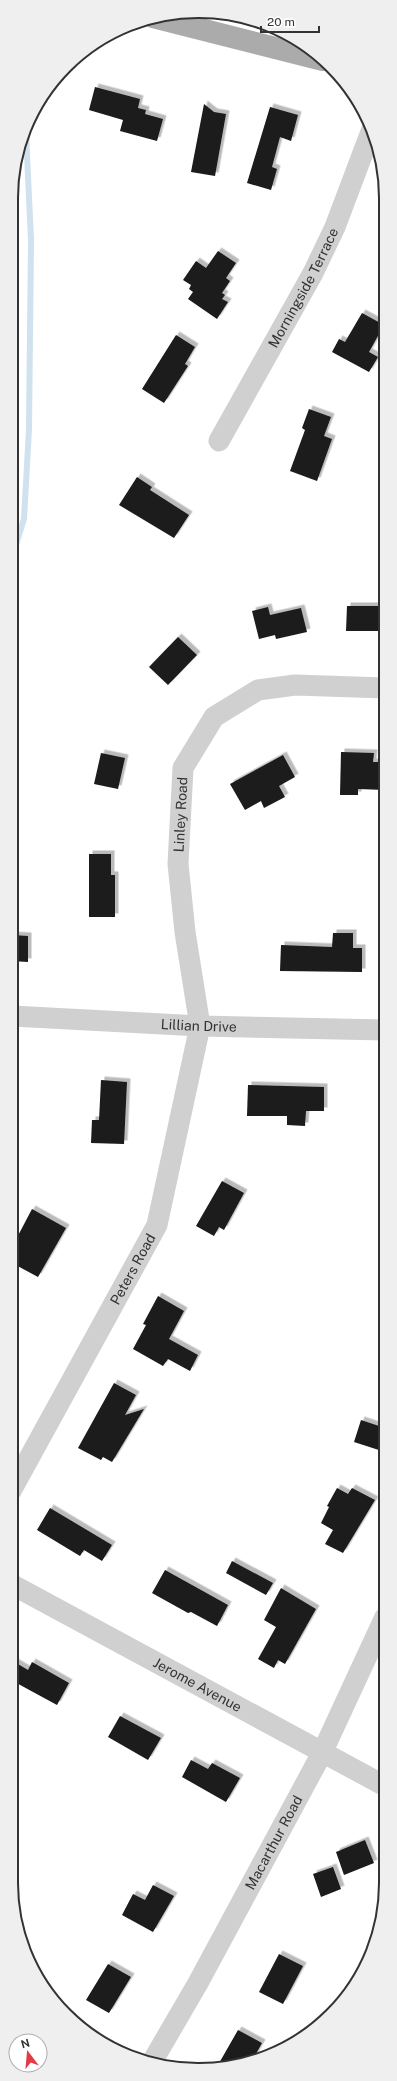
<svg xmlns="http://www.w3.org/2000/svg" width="397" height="2081" viewBox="0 0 397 2081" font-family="'Public Sans',sans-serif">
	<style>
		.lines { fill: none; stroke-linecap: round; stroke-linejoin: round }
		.stream { stroke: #cfe2ee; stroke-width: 6 }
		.building { fill: #1a1a1a; filter: url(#shadow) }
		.minor { stroke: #d0d0d0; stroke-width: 21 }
		.major { stroke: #ababab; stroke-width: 22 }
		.labels { text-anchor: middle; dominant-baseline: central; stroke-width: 4; stroke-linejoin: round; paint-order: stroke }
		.street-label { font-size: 14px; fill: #333; stroke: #fff }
		.rim { fill: none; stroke: #333; stroke-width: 2 }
	</style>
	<defs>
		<filter id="shadow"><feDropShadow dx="3.5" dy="-3.5" stdDeviation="0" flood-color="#0004"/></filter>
	</defs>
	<rect width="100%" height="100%" fill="#fff"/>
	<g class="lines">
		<!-- stream -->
		<path class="stream" d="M 12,557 L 24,519 L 29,429 L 31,240 L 26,133"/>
	</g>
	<!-- building -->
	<path class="building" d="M 95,87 L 140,99 L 138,108 L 146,110 L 145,114 L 163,119 L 157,141 L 120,131 L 123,120 L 89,110 Z
		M 204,104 L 214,112 L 226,114 L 215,176 L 191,172 Z
		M 270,107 L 298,115 L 291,141 L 280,137 L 272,167 L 277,169 L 271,190 L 247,183 Z
		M 218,251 L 236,263 L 226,278 L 230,281 L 222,293 L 225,295 L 222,299 L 228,302 L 217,319 L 188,299 L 193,292 L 189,289 L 191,285 L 183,280 L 196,261 L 206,268 Z
		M 362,313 L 384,325 L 369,352 L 378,357 L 369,372 L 332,352 L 339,339 L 345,342 Z
		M 176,335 L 195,347 L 185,364 L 188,366 L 164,403 L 142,389 Z
		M 309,409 L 331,417 L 324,436 L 332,439 L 317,481 L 290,471 L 305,430 L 302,428 Z
		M 137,477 L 152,487 L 150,490 L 189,515 L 174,538 L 119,505 Z
		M 347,606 L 379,606 L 378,631 L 346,631 Z
		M 268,607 L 270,615 L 301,608 L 307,632 L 276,639 L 275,635 L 259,639 L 252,611 Z
		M 178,637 L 197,655 L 168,685 L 149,667 Z
		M 341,752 L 374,753 L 373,762 L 385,762 L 385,790 L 358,789 L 358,795 L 340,795 Z
		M 101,753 L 125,758 L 118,789 L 94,784 Z
		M 283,755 L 295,777 L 279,786 L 285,797 L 264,808 L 261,801 L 245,810 L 230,784 Z
		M 89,854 L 111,854 L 111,875 L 115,875 L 115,917 L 89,917 Z
		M 333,933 L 353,933 L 353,948 L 362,948 L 362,972 L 280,971 L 281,945 L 332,947 Z
		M 12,935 L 28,936 L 28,962 L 12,961 Z
		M 101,1080 L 127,1082 L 124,1144 L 91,1143 L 92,1120 L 99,1120 Z
		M 248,1085 L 324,1087 L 324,1111 L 306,1111 L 305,1126 L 287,1125 L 287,1116 L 247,1116 Z
		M 222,1181 L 244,1193 L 224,1230 L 219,1227 L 214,1236 L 196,1226 Z
		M 32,1209 L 66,1228 L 38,1277 L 12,1263 L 12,1247 Z
		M 158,1296 L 184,1311 L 169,1339 L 198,1355 L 190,1371 L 168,1359 L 163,1366 L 133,1349 L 146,1325 L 143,1324 Z
		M 114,1383 L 136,1395 L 125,1415 L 144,1409 L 112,1462 L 103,1457 L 101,1460 L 78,1448 Z
		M 361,1420 L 385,1428 L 385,1452 L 354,1442 Z
		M 337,1488 L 348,1494 L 352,1488 L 375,1500 L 343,1553 L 325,1544 L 333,1530 L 321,1523 L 329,1507 L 327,1506 Z
		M 50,1508 L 112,1545 L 102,1561 L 84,1550 L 80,1556 L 37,1530 Z
		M 232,1561 L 273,1583 L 266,1595 L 226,1573 Z
		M 165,1570 L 228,1605 L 217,1626 L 191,1612 L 188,1613 L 152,1593 Z
		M 281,1588 L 316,1609 L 285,1664 L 278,1660 L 274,1668 L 258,1659 L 276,1627 L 264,1620 Z
		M 11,1660 L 28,1670 L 32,1662 L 69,1683 L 57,1705 L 11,1680 Z
		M 120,1716 L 161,1738 L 148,1760 L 108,1737 Z
		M 191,1760 L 208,1769 L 212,1763 L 240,1778 L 226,1802 L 182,1777 Z
		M 365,1840 L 374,1863 L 344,1875 L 336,1852 Z
		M 333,1867 L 341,1889 L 321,1897 L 313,1874 Z
		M 153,1885 L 174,1896 L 153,1932 L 122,1915 L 133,1894 L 145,1900 Z
		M 279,1954 L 303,1966 L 283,2004 L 259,1992 Z
		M 108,1964 L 131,1977 L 109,2013 L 86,2000 Z
		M 238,2030 L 262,2043 L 252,2061 L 218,2065 Z"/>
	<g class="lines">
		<!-- minor -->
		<g class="minor">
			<path id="s1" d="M 219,441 L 313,273 L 335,227 L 372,129"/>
			<path id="s2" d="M 12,1016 L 200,1026 L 385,1030"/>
			<path id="s3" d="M 11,1491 L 157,1225 L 200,1026 L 185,932 L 178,864 L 183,768 L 214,717 L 258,690 L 295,685 L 385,688"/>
			<path id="s4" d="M 11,1584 L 385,1786"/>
			<path id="s5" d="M 152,2062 L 198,1983 L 322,1753 L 385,1617"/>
		</g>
		<!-- major -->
		<path class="major" d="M 153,17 L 323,60"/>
	</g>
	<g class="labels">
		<!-- street labels -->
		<g class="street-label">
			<text stroke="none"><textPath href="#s1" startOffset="175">Morningside Terrace</textPath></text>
			<text stroke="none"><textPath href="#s3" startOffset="720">Linley Road</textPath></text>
			<text stroke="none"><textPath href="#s2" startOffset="187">Lillian Drive</textPath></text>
			<text stroke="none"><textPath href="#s3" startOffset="253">Peters Road</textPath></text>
			<text stroke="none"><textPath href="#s4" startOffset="212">Jerome Avenue</textPath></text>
			<text stroke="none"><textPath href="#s5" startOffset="251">Macarthur Road</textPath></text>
		</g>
	</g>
	<!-- crop -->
	<path d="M0 0H397V2081H0ZM198 18H199A180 180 0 0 1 379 198V1883A180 180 0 0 1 199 2063H198A180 180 0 0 1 18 1883V198A180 180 0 0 1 198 18Z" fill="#efefef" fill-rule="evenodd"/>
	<path class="rim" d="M198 18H199A180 180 0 0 1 379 198V1883A180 180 0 0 1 199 2063H198A180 180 0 0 1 18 1883V198A180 180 0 0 1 198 18Z"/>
	<!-- north arrow -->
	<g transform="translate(28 2053) rotate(344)"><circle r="19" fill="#ffffff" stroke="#adadad"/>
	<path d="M0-3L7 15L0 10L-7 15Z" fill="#e63946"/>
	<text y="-6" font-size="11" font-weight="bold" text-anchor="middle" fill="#333333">N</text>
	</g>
	<!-- scale -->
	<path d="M261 26v6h58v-6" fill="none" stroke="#333333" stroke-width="2"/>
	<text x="267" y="26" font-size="12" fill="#333333" stroke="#ffffff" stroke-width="3" paint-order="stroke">20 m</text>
</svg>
